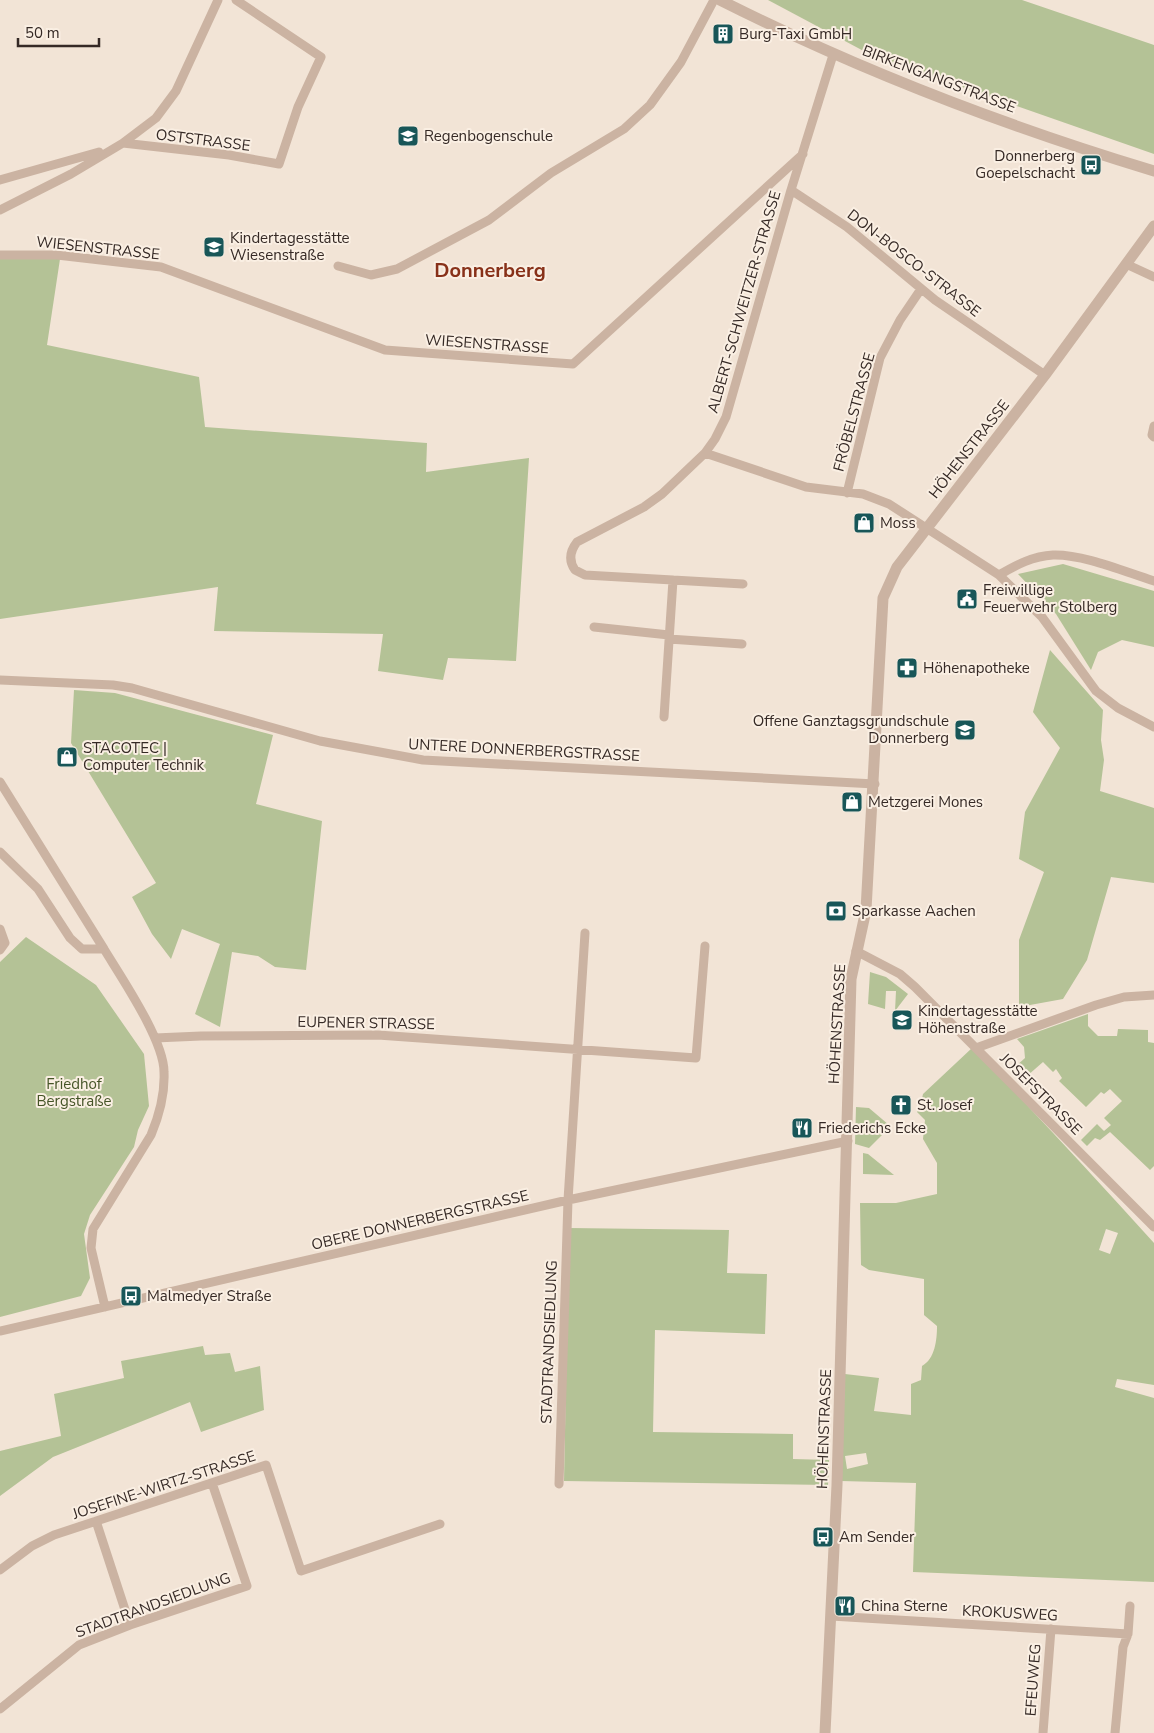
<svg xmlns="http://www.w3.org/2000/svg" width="1154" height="1733" viewBox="0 0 1154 1733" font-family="'Nunito Sans',sans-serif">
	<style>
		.green { fill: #b4c296; fill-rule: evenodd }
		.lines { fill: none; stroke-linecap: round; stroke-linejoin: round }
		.minor { stroke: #cbb3a2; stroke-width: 9 }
		.tertiary { stroke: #cbb3a2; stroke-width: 11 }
		.labels { text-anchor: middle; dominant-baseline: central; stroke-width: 4; stroke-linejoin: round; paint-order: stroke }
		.poi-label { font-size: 15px; fill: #352925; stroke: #faefe3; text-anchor: start }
		.street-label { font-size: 15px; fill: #352925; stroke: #faefe3 }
		.park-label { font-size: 15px; fill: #455427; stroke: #faefe3 }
		.district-label { font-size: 20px; font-weight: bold; fill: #883119; stroke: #faefe3 }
	</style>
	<rect width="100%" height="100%" fill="#f2e4d6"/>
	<!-- green -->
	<path class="green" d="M 768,0 L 1022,0 L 1154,45 L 1154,154 L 873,56 Z
		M 0,258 L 60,259 L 47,345 L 199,377 L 205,427 L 427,443 L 426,472 L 529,458 L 516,661 L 448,658 L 443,680 L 378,671 L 383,634 L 214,631 L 218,587 L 0,619 Z
		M 1063,564 L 1154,591 L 1154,647 L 1122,640 L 1098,652 L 1091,670 L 1056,614 L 1018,574 Z
		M 1050,650 L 1103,710 L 1101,740 L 1104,760 L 1100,791 L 1154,808 L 1154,883 L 1111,877 L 1087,960 L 1063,999 L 1019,1007 L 1019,940 L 1044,872 L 1019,859 L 1025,812 L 1060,748 L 1033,712 Z
		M 74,690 L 115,693 L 273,735 L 256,804 L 322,821 L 306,970 L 275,967 L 258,956 L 232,952 L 220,1027 L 195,1014 L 220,944 L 182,929 L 171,959 L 152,934 L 132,897 L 156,883 L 71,743 Z
		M 26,937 L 96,985 L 144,1054 L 149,1106 L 138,1130 L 134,1147 L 90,1215 L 84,1234 L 90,1278 L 81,1296 L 0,1317 L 0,962 Z
		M 870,972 L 886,977 L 908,994 L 895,1011 L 896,991 L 886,991 L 885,1009 L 868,1004 Z
		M 1088,1014 L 1088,1026 L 1098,1036 L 1117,1036 L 1118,1029 L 1148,1030 L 1148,1042 L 1154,1043 L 1154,1166 L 1150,1170 L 1110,1132 L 1100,1140 L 1095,1138 L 1087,1146 L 1081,1140 L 1097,1124 L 1104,1131 L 1111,1125 L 1104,1118 L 1122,1101 L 1110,1089 L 1104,1094 L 1101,1092 L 1086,1107 L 1059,1081 L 1062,1078 L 1056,1069 L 1053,1072 L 1043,1062 L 1027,1076 L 1031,1081 L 1027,1084 L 1016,1072 L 1016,1066 L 1025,1058 L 1024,1047 L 1017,1039 Z
		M 972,1048 C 1034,1111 1094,1177 1154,1243 L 1154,1385 L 1117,1379 L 1115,1387 L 1154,1398 L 1154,1582 L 913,1572 L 916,1483 L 841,1481 L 845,1374 L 879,1378 L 874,1411 L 911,1415 L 911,1384 L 921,1380 L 922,1366 C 935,1359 937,1340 937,1326 L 924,1315 L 924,1279 L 869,1270 L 861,1265 L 860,1203 L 896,1203 L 937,1194 L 937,1163 L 923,1139 L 925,1120 L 917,1112 L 920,1108 L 923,1094 ZM 1106,1229 L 1118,1233 L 1110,1254 L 1099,1250 ZM 866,1453 L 868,1464 L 847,1469 L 845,1456 Z
		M 856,1107 L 869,1108 L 889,1125 L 888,1129 L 869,1148 L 855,1144 Z
		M 863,1153 L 868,1154 L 894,1175 L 863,1174 Z
		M 569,1228 L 729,1230 L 727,1273 L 767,1274 L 765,1334 L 655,1330 L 653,1432 L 793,1434 L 793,1459 L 829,1460 L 828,1485 L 564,1481 Z
		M 203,1346 L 205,1355 L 230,1353 L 235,1372 L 260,1366 L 264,1410 L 201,1432 L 190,1402 L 53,1457 L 0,1496 L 0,1451 L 61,1436 L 54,1394 L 124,1378 L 121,1361 Z"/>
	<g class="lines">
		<!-- minor -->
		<path class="minor" d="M 123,143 L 229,155 L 279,164 L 298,107 L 321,57 L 236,0
			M 0,180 L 99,152
			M 791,190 L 847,227 L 935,300 L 1045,375
			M 0,210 L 71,174 L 123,143 L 156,118 L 176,91 L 218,0
			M 0,255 L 57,255 L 161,267 L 385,350 L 573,364 L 803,154
			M 1126,264 L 1154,277
			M 338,266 L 371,275 L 397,269 L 489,220 L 551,173 L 624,129 L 650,105 L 681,62 L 714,0
			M 1154,426 L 1152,435 L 1154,437
			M 705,453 L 715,439 L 726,417 L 791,190 L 833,55
			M 847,493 L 880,358 L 900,320 L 921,289
			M 999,575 C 1016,565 1033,556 1053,555 C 1083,554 1125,572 1154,581
			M 743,584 L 585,575 L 575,570 C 568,560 570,551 577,542 L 644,507 L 662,494 L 705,453 L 806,487 L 863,494 L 889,504 L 999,575 L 1042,617 L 1096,691 L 1118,708 L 1154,727
			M 594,627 L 669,635
			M 669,639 L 742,644
			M 0,680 L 113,685 L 132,688 L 320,741 L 423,760 L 875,784
			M 664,717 L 673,580
			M 0,782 L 104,949
			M 0,852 L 38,889 L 70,938 L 82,949 L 104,949 C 121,977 164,1040 164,1072 C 165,1093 159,1116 151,1135 L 93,1229 L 91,1248 L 105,1307
			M 0,929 L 5,943 L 0,950
			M 856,951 L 900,974 L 915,987 L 1154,1227
			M 155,1038 L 201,1036 L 378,1035 L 696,1058 L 705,946
			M 976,1048 L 1096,1005 L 1124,997 L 1154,995
			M 0,1331 L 568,1200 L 848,1141
			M 559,1484 L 568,1200 L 585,933
			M 96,1521 L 130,1625
			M 0,1570 L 32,1546 L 54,1535 L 266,1465 L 301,1571 L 440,1524
			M 831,1616 L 1128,1634
			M 0,1709 L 79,1645 L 130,1625 L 247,1586 L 212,1483
			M 1043,1733 L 1051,1629
			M 1115,1733 L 1123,1647 L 1128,1634 L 1130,1606"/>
		<!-- tertiary -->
		<path class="tertiary" d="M 720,0 C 859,70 1005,126 1154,171
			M 825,1733 L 837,1485 L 851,979 L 866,910 L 883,598 L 897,567 L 1045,375 L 1154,226"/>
	</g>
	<!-- icons -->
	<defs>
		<g id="building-square" transform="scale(1.125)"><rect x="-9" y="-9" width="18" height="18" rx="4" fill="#185658" stroke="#faefe3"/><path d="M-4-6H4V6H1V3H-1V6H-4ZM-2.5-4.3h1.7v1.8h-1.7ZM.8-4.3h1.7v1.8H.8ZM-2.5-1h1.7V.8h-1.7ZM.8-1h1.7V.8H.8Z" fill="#fff"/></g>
		<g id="school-square" transform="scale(1.125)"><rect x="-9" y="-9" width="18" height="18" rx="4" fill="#185658" stroke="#faefe3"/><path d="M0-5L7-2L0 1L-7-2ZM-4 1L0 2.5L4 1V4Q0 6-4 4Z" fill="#fff"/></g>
		<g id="bus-square" transform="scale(1.125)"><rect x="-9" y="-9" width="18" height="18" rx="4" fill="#185658" stroke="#faefe3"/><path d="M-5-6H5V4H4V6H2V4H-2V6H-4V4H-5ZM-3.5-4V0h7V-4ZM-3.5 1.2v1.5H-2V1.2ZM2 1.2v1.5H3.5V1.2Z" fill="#fff"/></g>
		<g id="shop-square" transform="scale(1.125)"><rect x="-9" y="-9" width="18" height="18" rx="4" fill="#185658" stroke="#faefe3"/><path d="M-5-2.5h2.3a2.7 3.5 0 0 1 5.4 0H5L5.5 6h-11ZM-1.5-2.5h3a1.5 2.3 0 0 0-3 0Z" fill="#fff"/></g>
		<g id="civic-square" transform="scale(1.125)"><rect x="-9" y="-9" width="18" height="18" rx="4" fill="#185658" stroke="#faefe3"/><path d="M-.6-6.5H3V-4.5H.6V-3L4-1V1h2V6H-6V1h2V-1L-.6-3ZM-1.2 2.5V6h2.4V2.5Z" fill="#fff"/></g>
		<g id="pharmacy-square" transform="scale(1.125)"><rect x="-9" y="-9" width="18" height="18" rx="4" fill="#185658" stroke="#faefe3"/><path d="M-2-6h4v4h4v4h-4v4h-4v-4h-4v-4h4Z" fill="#fff"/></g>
		<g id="bank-square" transform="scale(1.125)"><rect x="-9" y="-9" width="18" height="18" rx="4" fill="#185658" stroke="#faefe3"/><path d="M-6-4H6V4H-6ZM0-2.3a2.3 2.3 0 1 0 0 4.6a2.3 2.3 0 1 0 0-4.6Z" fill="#fff"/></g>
		<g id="church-square" transform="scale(1.125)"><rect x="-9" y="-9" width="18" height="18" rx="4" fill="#185658" stroke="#faefe3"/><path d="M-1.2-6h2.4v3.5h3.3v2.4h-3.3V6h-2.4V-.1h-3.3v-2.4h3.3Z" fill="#fff"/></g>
		<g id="restaurant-square" transform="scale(1.125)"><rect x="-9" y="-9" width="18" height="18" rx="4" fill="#185658" stroke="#faefe3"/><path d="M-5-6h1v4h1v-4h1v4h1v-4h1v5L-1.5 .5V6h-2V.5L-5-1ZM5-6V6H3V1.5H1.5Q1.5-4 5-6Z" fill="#fff"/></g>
	</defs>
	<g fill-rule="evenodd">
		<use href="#building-square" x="723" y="34"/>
		<use href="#school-square" x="408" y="136"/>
		<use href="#bus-square" x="1091" y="165"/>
		<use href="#school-square" x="214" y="247"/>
		<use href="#shop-square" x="864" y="523"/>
		<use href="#civic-square" x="967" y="599"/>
		<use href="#pharmacy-square" x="907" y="668"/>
		<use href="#school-square" x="965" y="730"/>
		<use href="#shop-square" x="67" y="757"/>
		<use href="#shop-square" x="852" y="802"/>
		<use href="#bank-square" x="836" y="911"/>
		<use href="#school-square" x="902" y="1020"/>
		<use href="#church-square" x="901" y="1105"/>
		<use href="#restaurant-square" x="802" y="1128"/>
		<use href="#bus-square" x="131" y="1296"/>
		<use href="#bus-square" x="823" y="1537"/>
		<use href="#restaurant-square" x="845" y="1606"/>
	</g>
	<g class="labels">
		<!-- poi labels -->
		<g class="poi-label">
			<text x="739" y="34">Burg-Taxi GmbH</text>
			<text x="424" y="136">Regenbogenschule</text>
			<text x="1075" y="156" text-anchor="end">Donnerberg<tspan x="1075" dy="17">Goepelschacht</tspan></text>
			<text x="230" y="238">Kindertagesstätte<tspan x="230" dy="17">Wiesenstraße</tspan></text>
			<text x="880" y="523">Moss</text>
			<text x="983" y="590">Freiwillige<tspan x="983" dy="17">Feuerwehr Stolberg</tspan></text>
			<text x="923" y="668">Höhenapotheke</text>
			<text x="949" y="721" text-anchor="end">Offene Ganztagsgrundschule<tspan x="949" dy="17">Donnerberg</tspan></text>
			<text x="83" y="748">STACOTEC |<tspan x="83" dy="17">Computer Technik</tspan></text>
			<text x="868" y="802">Metzgerei Mones</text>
			<text x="852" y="911">Sparkasse Aachen</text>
			<text x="918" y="1011">Kindertagesstätte<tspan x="918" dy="17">Höhenstraße</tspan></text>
			<text x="917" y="1105">St. Josef</text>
			<text x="818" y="1128">Friederichs Ecke</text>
			<text x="147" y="1296">Malmedyer Straße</text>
			<text x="839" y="1537">Am Sender</text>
			<text x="861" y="1606">China Sterne</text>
		</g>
		<!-- street labels -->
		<g class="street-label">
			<text transform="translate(939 79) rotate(21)">BIRKENGANGSTRASSE</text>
			<text transform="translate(203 140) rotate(7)">OSTSTRASSE</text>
			<text transform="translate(98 248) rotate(6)">WIESENSTRASSE</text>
			<text transform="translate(914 263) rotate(38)">DON-BOSCO-STRASSE</text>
			<text transform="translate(744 302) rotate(-74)">ALBERT-SCHWEITZER-STRASSE</text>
			<text transform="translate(487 344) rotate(4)">WIESENSTRASSE</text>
			<text transform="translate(854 412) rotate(-75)">FRÖBELSTRASSE</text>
			<text transform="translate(969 449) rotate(-52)">HÖHENSTRASSE</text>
			<text transform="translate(524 750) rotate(3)">UNTERE DONNERBERGSTRASSE</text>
			<text transform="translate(366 1023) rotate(1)">EUPENER STRASSE</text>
			<text transform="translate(837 1024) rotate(-87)">HÖHENSTRASSE</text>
			<text transform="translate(1041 1094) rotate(45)">JOSEFSTRASSE</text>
			<text transform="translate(420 1220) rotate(-13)">OBERE DONNERBERGSTRASSE</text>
			<text transform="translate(549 1342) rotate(-88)">STADTRANDSIEDLUNG</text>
			<text transform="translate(824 1429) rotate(-88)">HÖHENSTRASSE</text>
			<text transform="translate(164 1485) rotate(-18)">JOSEFINE-WIRTZ-STRASSE</text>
			<text transform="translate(153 1605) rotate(-20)">STADTRANDSIEDLUNG</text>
			<text transform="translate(1010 1613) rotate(3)">KROKUSWEG</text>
			<text transform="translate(1033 1680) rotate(-86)">EFEUWEG</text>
		</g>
		<!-- park labels -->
		<g class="park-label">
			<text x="74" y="1084">Friedhof<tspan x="74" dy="17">Bergstraße</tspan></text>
		</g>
		<!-- district labels -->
		<g class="district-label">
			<text x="490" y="270">Donnerberg</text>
		</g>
	</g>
	<!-- scale -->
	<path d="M18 38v8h81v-8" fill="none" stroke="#352925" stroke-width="2.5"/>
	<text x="25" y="38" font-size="15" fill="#352925" stroke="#faefe3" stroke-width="4" paint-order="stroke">50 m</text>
</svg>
